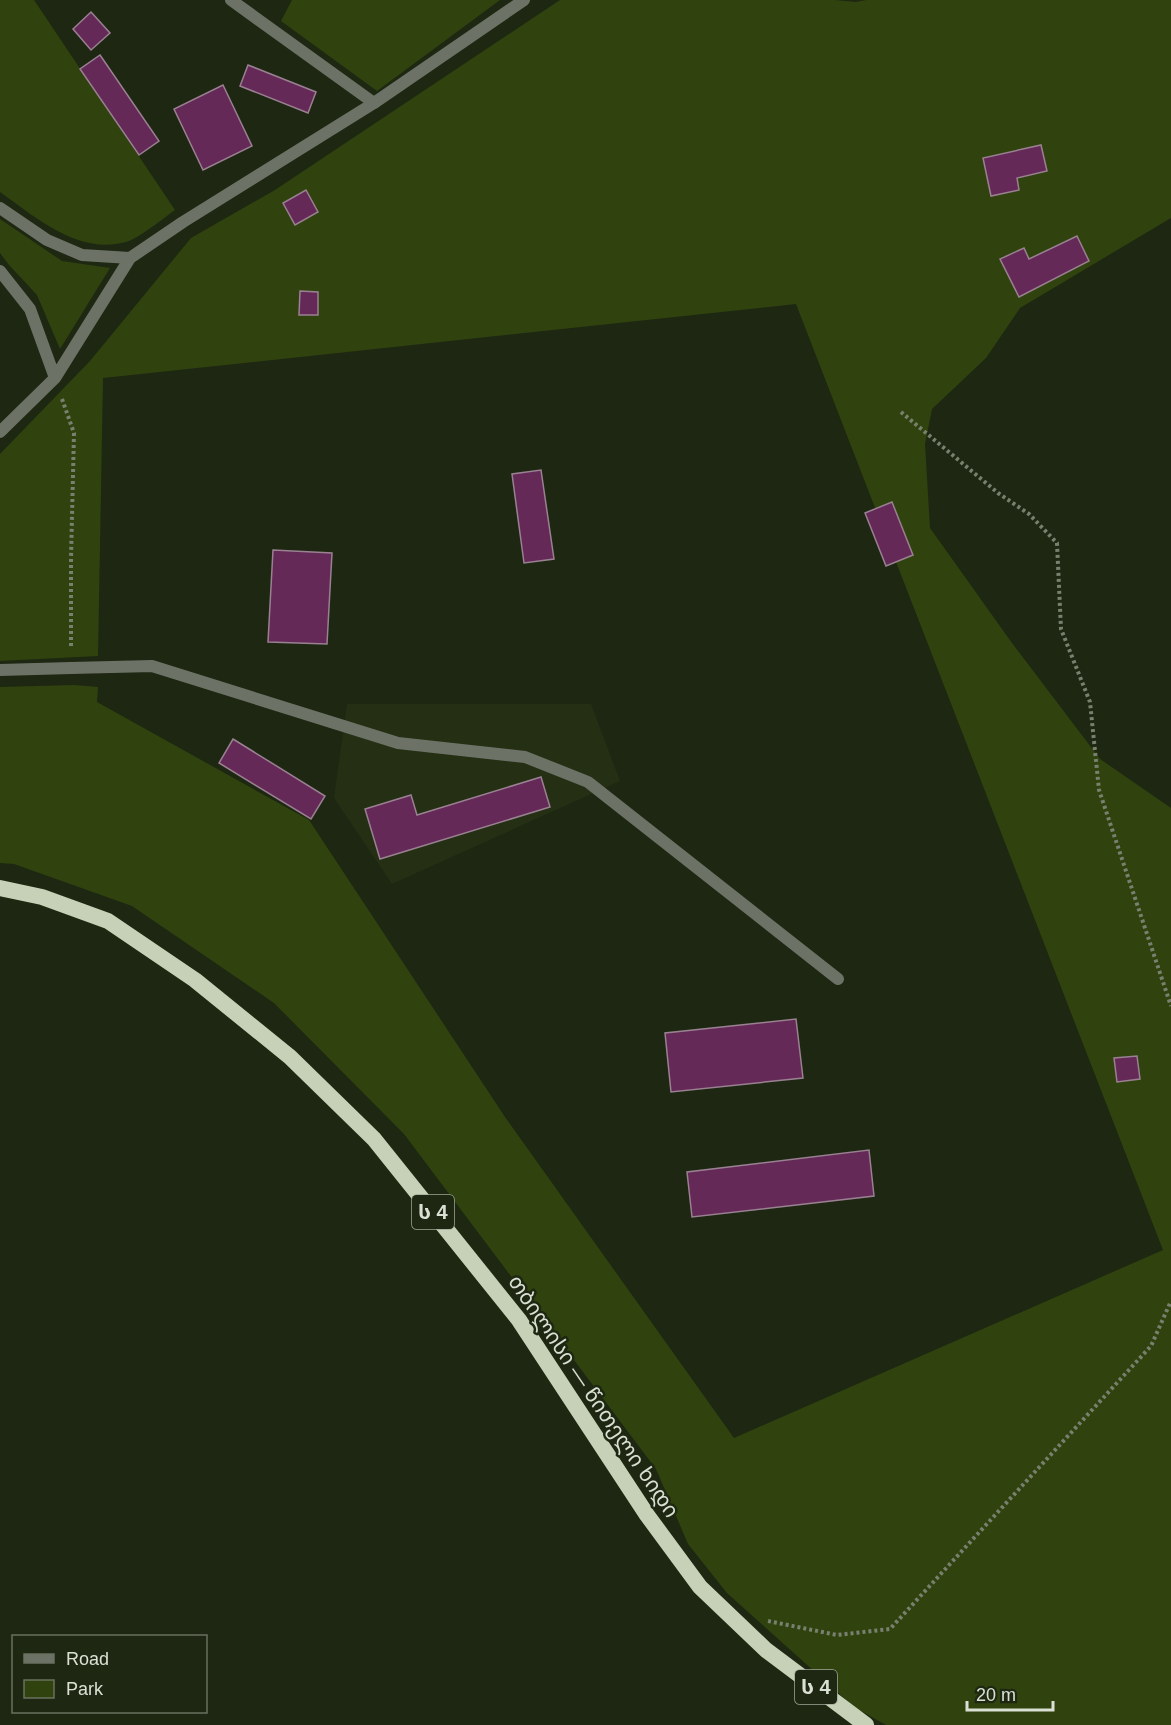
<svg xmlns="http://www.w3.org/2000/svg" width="1171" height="1725" viewBox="0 0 1171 1725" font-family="Helvetica,'Noto Sans Georgian',sans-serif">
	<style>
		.built { fill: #242f14 }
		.green { fill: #30430e }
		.building { fill: #652957; stroke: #998192; stroke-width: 1.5 }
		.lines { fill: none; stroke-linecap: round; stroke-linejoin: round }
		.path { stroke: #79806f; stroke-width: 4; stroke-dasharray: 3 3; stroke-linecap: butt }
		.service { stroke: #6d7267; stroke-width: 12 }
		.minor { stroke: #6d7267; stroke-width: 12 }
		.trunk { stroke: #c6d1b8; stroke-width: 16 }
		.labels { text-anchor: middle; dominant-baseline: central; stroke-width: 5; stroke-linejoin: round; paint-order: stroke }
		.shield { fill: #1e2712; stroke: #a2a899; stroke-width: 1.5 }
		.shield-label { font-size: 20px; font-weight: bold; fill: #dae0d3 }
		.street-label { font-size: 21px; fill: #dae0d3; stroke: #1e2712 }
	</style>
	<rect width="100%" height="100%" fill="#1e2712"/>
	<!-- built -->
	<path class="built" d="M 347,704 L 591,704 L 620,781 L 392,884 L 334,798 Z"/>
	<!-- green -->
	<path class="green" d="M 0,0 L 34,0 L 175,210 C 164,218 140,237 129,241 C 80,257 37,218 0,192 Z
		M 292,0 L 500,0 L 377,91 L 281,21 Z
		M 560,0 L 835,0 L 856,2 L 866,0 L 1171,0 L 1171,218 L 1020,308 L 986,358 L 932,409 L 925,444 L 930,528 L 1012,643 L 1100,759 L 1171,808 L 1171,1725 L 886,1725 L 854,1707 L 727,1593 L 688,1544 L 656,1469 L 404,1134 L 274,1003 L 132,906 L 14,864 L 0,863 L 0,687 L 74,685 L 98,687 L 97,702 L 309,820 L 505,1117 L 734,1438 L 1163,1250 L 796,304 L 103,378 L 98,656 L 0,661 L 0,454 L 90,361 L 191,238 L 275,190 Z
		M 0,219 L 62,261 L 110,268 L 60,349 L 37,295 L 9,265 L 0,253 Z"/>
	<!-- building -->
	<path class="building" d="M 91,12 L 110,33 L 91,50 L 73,29 Z
		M 100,55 L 159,141 L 139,155 L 80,69 Z
		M 248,65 L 316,92 L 308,113 L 240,86 Z
		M 223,85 L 252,146 L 203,170 L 174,109 Z
		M 1041,145 L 1047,171 L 1017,178 L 1019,190 L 991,196 L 983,158 Z
		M 306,190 L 318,212 L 295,225 L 283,203 Z
		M 1077,236 L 1089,261 L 1019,297 L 1000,259 L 1024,248 L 1029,259 Z
		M 300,291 L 318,292 L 318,315 L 299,315 Z
		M 541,470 L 554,559 L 524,563 L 512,474 Z
		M 892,502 L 913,555 L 886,566 L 865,513 Z
		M 273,550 L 332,553 L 327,644 L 268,642 Z
		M 233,739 L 325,796 L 311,819 L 219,763 Z
		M 541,777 L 550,807 L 380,859 L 365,809 L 411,795 L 417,815 Z
		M 796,1019 L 803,1078 L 671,1092 L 665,1033 Z
		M 1137,1056 L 1140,1079 L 1117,1082 L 1114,1058 Z
		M 869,1150 L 874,1196 L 692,1217 L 687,1172 Z"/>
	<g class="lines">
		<!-- path -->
		<path class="path" d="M 62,399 L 74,433 L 71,558 L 71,647
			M 901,412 L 998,493 L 1029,514 L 1057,543 L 1061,629 L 1090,702 L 1099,790 L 1171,1006
			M 768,1621 L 837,1635 L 890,1629 L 1151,1346 L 1171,1301"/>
		<!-- service -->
		<path class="service" d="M 231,0 L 374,103
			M 71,668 L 152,666 L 398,743 L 525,757 L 588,782 L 838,979"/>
		<!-- minor -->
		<path class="minor" d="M 0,208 L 47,240 L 82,255 L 130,258
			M 0,271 L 30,309 L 55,378
			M 0,432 L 55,378 L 130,258 L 183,222 L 374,103 L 524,0
			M 0,670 L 71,668"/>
		<!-- trunk -->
		<path class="trunk" d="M 0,888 L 42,897 L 108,921 L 195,980 L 290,1057 L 374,1139 L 519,1320 L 647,1515 L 700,1587 L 766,1650 L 866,1725"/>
	</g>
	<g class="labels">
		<!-- shield labels -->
		<g class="shield">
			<rect x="412" y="1195" width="42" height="34" rx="4.5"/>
			<rect x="795" y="1670" width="42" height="34" rx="4.5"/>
		</g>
		<g class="shield-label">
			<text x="433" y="1212">ს 4</text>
			<text x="816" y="1687">ს 4</text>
		</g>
		<!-- street labels -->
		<g class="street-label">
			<text transform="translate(594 1396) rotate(56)">თბილისი — წითელი ხიდი</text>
		</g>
	</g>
	<!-- legend -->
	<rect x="12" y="1635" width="195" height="78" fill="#1e2712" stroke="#69715f" stroke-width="1.5"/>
	<rect x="24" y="1654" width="30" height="9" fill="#6d7267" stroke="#69715f" stroke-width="1.5"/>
	<text x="66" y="1665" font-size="18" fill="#dae0d3">Road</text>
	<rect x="24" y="1680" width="30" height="18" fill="#30430e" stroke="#69715f" stroke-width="1.5"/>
	<text x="66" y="1695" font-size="18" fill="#dae0d3">Park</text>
	<!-- scale -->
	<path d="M967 1701v9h86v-9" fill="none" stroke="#dae0d3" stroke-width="3"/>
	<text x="976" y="1701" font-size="18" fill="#dae0d3" stroke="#1e2712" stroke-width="4.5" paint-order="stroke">20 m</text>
</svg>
